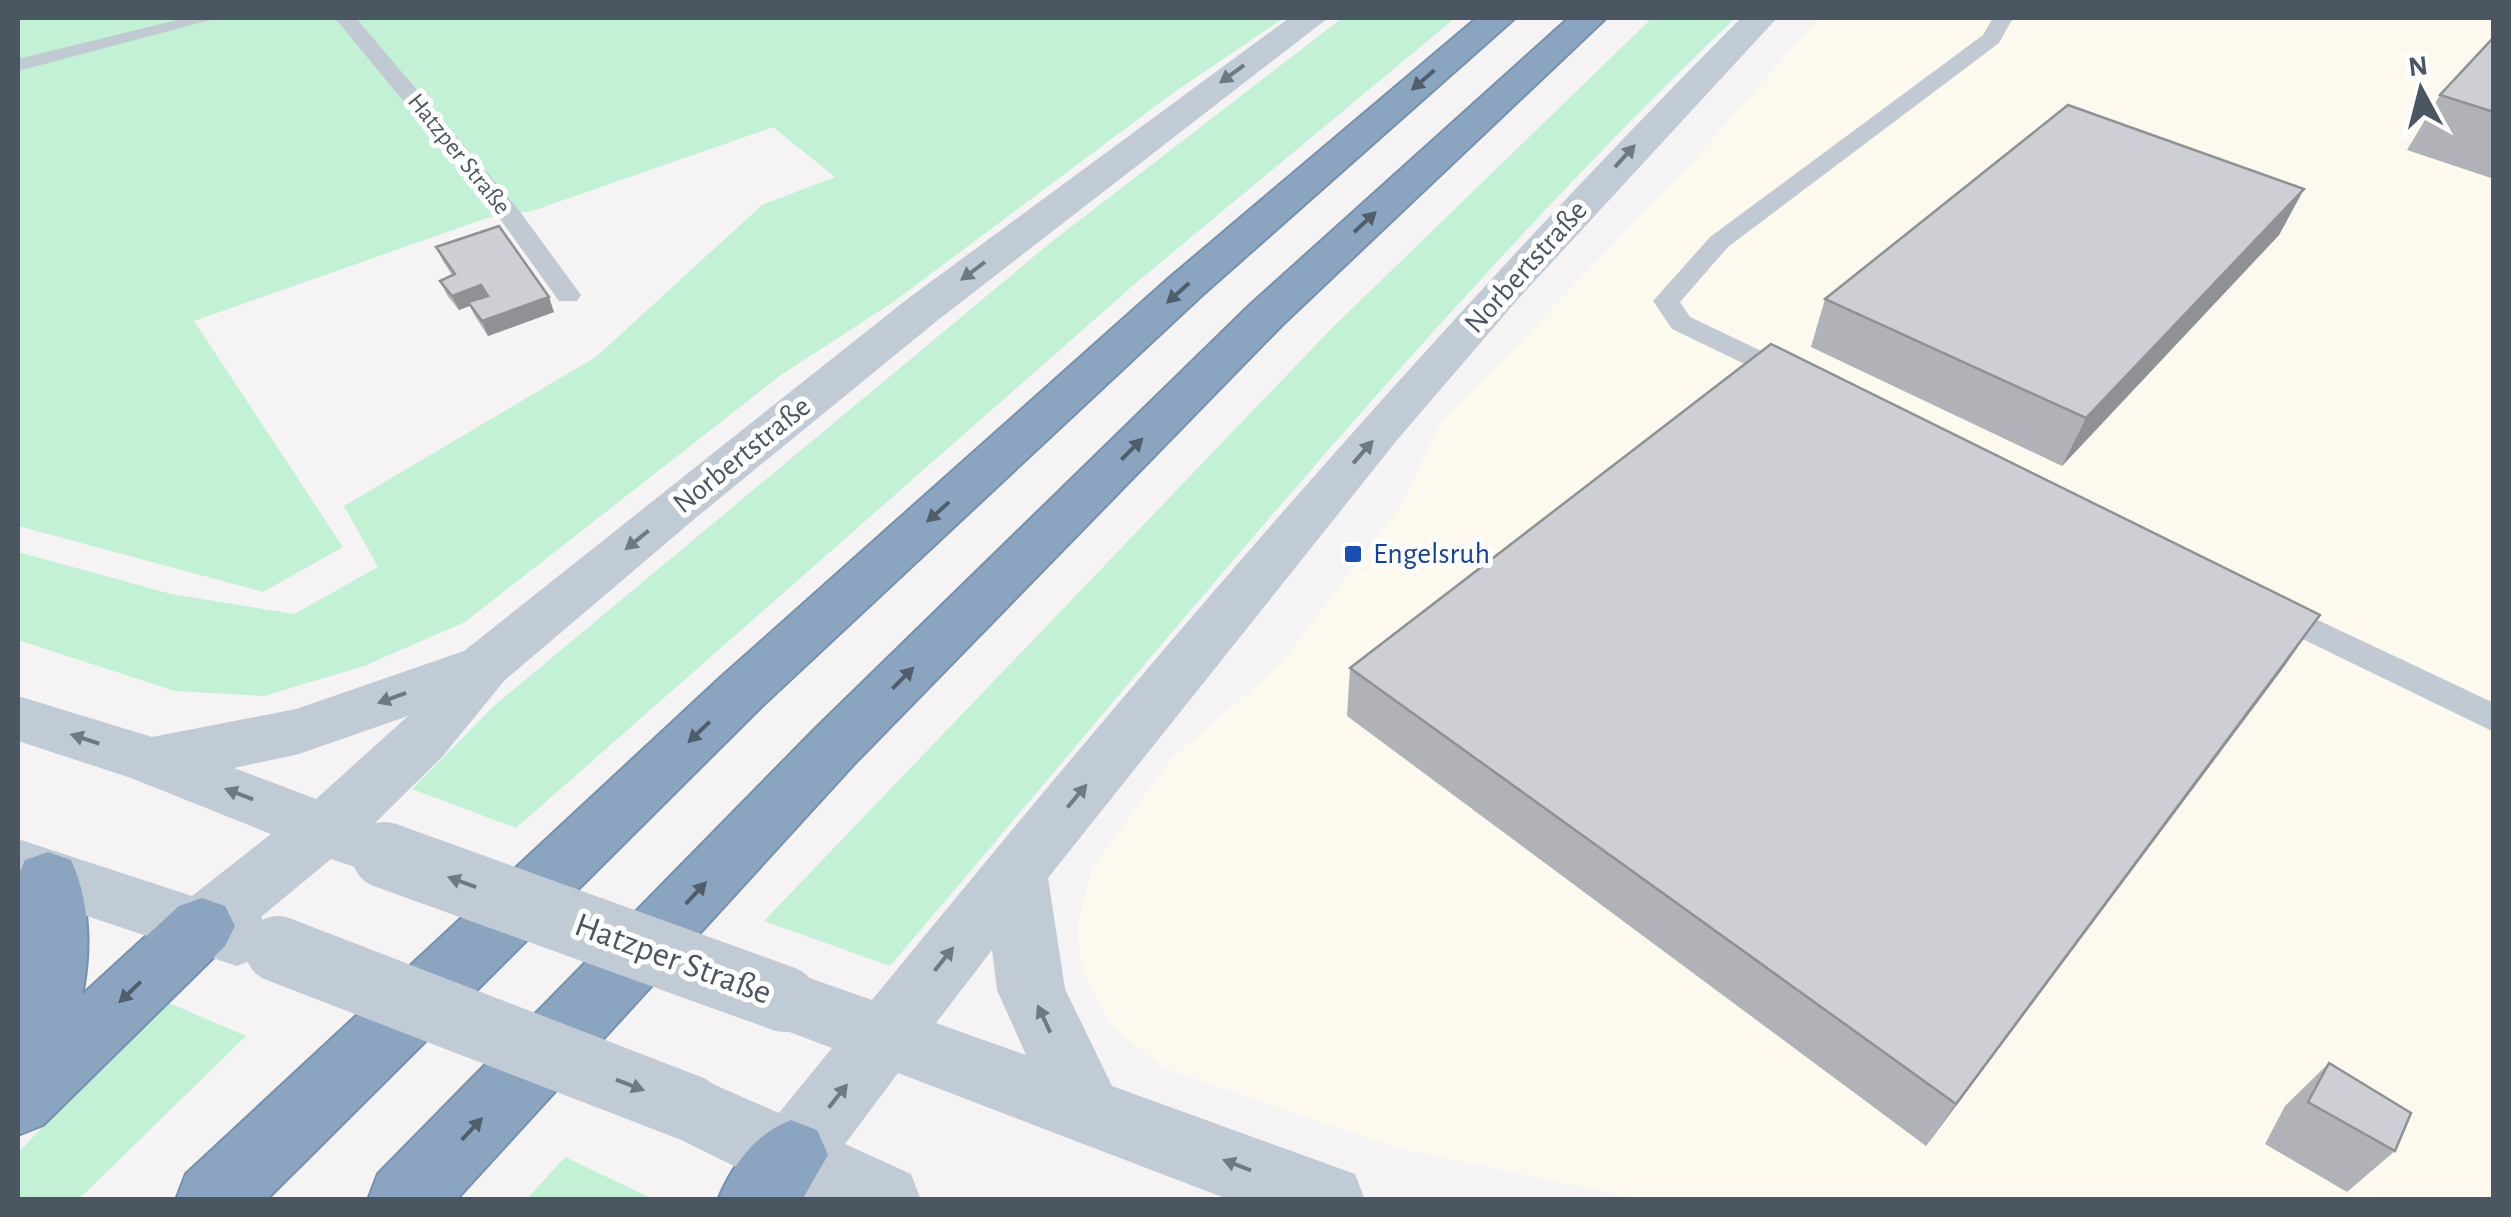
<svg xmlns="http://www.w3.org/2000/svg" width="2511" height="1217" viewBox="0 0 2511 1217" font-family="'Alegreya Sans',sans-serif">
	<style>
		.commercial { fill: #fdf9ef }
		.green { fill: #c3f1d5 }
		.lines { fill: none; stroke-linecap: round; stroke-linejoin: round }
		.motorway-casing { stroke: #7690ad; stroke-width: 4 }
		.service { fill: #c1cad2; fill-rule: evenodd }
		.secondary { fill: #c1cbd6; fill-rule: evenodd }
		.motorway { fill: #8ba5c1; fill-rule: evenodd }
		.secondary-bridge { stroke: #c1cbd6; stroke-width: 66 }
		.wall { fill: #b0b2b7 }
		.shaded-wall { fill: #909195 }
		.building { fill: #cdcfd5; stroke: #909195; stroke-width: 2.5 }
		.oneway { fill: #6e7984 }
		.oneway2 { fill: #505e6b }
		.transit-dot { fill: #1a4fb4; stroke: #fff; stroke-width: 4 }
		.labels { text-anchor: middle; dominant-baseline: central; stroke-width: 10; stroke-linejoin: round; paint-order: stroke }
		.far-street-label { font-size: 25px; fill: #4a5661; stroke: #fff }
		.street-label { font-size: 30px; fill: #4a5661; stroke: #fff }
		.transit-label { font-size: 30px; fill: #164399; stroke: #fff; text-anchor: start }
		.near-street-label { font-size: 35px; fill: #4a5661; stroke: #fff }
	</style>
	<rect width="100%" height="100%" fill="#f5f3f3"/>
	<!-- commercial -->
	<path class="commercial" d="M 1819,18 L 2493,18 L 2493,1199 L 1639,1199 L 1397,1148 L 1164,1068 L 1112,1027 L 1082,971 L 1077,928 L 1092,869 L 1171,759 L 1279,666 L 1400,507 L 1439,426 L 1693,161 Z"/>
	<!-- green -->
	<path class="green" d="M 18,18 L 1284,18 L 1173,93 L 893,302 L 781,375 L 465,622 L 364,666 L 264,696 L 175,691 L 18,640 L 18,552 L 171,594 L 294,614 L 378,567 L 344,506 L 596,357 L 762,205 L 835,177 L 773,127 L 532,211 L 487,218 L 194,321 L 343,547 L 263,592 L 18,526 Z
		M 1342,18 L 1455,18 L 1136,283 L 516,828 L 412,789 L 495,705 L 1050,243 Z
		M 1652,18 L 1735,18 C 1430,311 1164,645 890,966 L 764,921 L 1331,329 Z
		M 162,1000 L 246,1036 L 79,1199 L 18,1199 L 18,1153 Z
		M 565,1157 L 653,1199 L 527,1199 Z"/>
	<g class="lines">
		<!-- motorway casing -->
		<g class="motorway-casing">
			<path id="motorway" d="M 1477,18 L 1515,18 L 1200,297 L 760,708 L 266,1200 L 176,1200 L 186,1174 L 720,678 L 1168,279 Z
				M 1569,18 L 1606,18 L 1282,325 L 855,763 L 456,1200 L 368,1200 L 378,1174 L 813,731 L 1250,305 Z
				M 48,852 L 71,860 C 90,900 91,952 82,995 L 179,906 L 202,898 L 225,906 L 235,926 L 225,946 L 43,1125 L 18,1135 L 18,876 L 25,860 Z
				M 791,1120 L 817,1130 L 828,1155 L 802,1200 L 718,1200 C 733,1164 755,1134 791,1120 Z"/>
		</g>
		<!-- service -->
		<path class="service" d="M 185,18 L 218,18 L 18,71 L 18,59 Z
			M 335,18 L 356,18 L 518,209 L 581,295 L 577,301 L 559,301 L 500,219 Z
			M 1993,18 L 2013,18 L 1999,43 L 1728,247 L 1680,302 L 1690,317 L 1804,371 L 1808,377 L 1804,383 L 1784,383 L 1672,329 L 1653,301 L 1710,237 L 1983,35 Z
			M 2273,599 L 2494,703 L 2494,732 L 2261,619 L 2257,611 L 2261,603 Z"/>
		<!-- secondary -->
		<path class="secondary" d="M 1289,18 L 1328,18 L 938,320 L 698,516 L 504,681 L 442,757 L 376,822 L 386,841 L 377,859 L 355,867 L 331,859 L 261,917 L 270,937 L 260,957 L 237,966 L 18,893 L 18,839 L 192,896 L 271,834 L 131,778 L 18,741 L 18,696 L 152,737 L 296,709 L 464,651 L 906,300 ZM 408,716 L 316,799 L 234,768 L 299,754 Z
			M 1741,18 L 1777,18 L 1519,298 L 1397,440 L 1048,878 L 1065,989 L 1112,1086 L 1355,1174 L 1365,1200 L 1230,1200 L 898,1073 L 845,1144 L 911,1174 L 921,1200 L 803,1200 L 665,1132 L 654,1108 L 665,1084 L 690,1074 L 779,1113 L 832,1048 L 760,1021 L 750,999 L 760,977 L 784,969 L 872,1000 C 1149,661 1432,329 1741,18 ZM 992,950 L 997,990 L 1026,1055 L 936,1023 Z"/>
		<!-- motorway -->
		<use href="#motorway" class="motorway"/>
		<!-- secondary-bridge -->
		<path class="secondary-bridge" d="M 385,855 L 784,999
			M 278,949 L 690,1108"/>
	</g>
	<!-- wall -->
	<path class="wall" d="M 2494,37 L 2494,179 L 2407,150 L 2440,95 Z
		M 2304,189 L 2279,235 L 2062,466 L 1811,347 L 1825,299 Z
		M 436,247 L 554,312 L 488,336 L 475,316 L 470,306 L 459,310 L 447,295 L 440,281 L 452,275 L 443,261 Z
		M 2286,664 L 1926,1146 L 1347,716 L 1350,668 Z
		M 2329,1063 L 2395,1151 L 2347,1192 L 2265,1144 L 2285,1106 Z"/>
	<!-- shaded-wall -->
	<path class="shaded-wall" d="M 2304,189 L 2279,235 L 2062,466 L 2086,418 Z
		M 481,285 L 487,299 L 459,310 L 452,296 Z
		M 549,297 L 554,312 L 488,336 L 482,321 Z
		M 2320,615 L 2286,664 L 1926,1146 L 1956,1104 Z"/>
	<!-- building -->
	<path class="building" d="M 2494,37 L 2494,112 L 2440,95 Z
		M 2068,105 L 2304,189 L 2086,418 L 1825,299 Z
		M 499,226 L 549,297 L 482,321 L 468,302 L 488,296 L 481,285 L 452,296 L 440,281 L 455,274 L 436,247 Z
		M 1771,344 L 2320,615 L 1956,1104 L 1350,668 Z
		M 2329,1063 L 2411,1113 L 2395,1151 L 2308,1102 Z"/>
	<!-- one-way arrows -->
	<defs><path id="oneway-solid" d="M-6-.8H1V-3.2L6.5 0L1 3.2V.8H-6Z" transform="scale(2.5)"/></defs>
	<g class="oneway">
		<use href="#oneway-solid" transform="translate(1232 74) rotate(144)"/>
		<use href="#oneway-solid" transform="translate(1625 156) rotate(-48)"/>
		<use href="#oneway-solid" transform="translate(973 271) rotate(143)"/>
		<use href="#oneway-solid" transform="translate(1363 452) rotate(-49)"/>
		<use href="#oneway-solid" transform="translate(637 540) rotate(141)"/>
		<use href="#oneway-solid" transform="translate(392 698) rotate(160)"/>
		<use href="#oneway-solid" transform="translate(85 739) rotate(-162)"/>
		<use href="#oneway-solid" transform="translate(239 794) rotate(-159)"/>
		<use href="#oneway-solid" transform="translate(1077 796) rotate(-50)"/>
		<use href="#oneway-solid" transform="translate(462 882) rotate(-160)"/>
		<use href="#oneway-solid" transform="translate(944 959) rotate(-51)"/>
		<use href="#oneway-solid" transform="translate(1044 1019) rotate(-115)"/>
		<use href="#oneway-solid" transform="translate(630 1085) rotate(21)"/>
		<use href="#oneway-solid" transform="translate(838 1096) rotate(-52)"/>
		<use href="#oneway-solid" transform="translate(1237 1165) rotate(-159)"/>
	</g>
	<g class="oneway2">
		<use href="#oneway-solid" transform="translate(1423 80) rotate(139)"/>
		<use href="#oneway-solid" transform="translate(1365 222) rotate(-43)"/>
		<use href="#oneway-solid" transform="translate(1178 293) rotate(138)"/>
		<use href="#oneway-solid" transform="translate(1132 449) rotate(-45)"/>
		<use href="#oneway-solid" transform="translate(938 512) rotate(138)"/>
		<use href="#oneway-solid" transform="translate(903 678) rotate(-45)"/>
		<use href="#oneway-solid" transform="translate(699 732) rotate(136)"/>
		<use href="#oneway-solid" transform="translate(696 893) rotate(-47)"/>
		<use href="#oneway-solid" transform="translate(130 992) rotate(136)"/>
		<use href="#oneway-solid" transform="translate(472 1129) rotate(-47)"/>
	</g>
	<!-- markers -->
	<rect class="transit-dot" x="1343" y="544" width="20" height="20" rx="5"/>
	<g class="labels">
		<!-- far-street labels -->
		<g class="far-street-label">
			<text transform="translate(459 154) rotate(51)">Hatzper Straße</text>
		</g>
		<!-- street labels -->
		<g class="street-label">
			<text transform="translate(1526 267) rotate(-48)">Norbertstraße</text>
			<text transform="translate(742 455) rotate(-39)">Norbertstraße</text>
		</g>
		<!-- transit labels -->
		<g class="transit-label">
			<text x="1373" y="554">Engelsruh</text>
		</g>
		<!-- near-street labels -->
		<g class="near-street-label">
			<text transform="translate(673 959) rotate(20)">Hatzper Straße</text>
		</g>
	</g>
	<!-- border -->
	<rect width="2511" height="1217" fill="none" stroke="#4a5661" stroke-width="40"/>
	<!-- north arrow -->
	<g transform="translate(2421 90) rotate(353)" stroke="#ffffff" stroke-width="8" paint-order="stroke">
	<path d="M0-8L18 38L0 25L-18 38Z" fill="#4a5661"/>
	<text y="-15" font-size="28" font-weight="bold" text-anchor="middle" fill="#4a5661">N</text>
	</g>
</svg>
